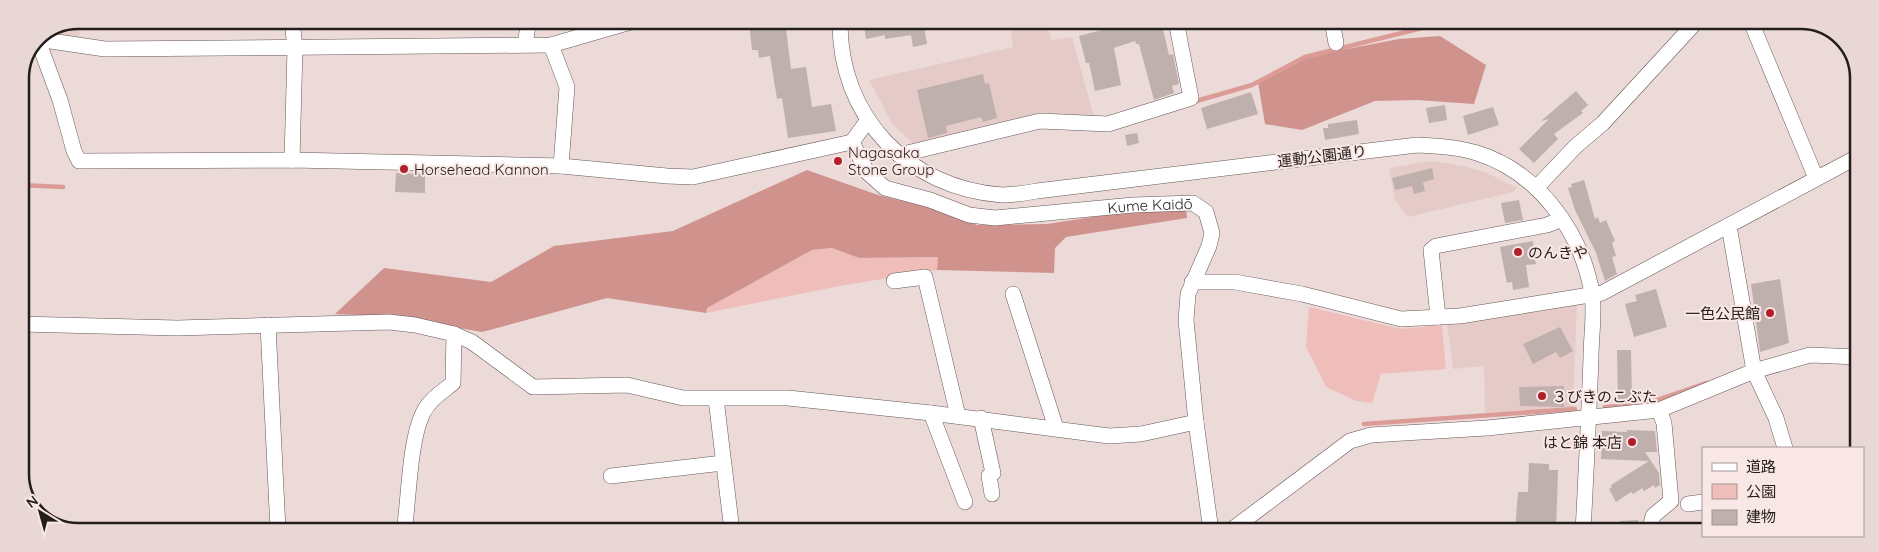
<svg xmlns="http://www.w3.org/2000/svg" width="1879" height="552" viewBox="0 0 1879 552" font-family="Quicksand,'Noto Sans JP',sans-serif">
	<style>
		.built { fill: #e5cbc8 }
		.green { fill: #f0beba }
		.forest { fill: #d0928d }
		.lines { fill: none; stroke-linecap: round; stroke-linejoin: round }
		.stream { stroke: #db9c97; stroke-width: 4.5 }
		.building { fill: #bfafad }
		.minor-casing { stroke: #665756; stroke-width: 16 }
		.minor { stroke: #fff; stroke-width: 15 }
		.poi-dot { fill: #b11f2a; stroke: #f9e7e5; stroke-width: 2 }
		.labels { text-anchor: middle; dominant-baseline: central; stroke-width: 4; stroke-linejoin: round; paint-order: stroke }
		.poi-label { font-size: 15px; fill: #231d1c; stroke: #f9e7e5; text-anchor: start }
		.street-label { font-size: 15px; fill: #231d1c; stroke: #f9e7e5 }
		.rim { fill: none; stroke: #231d1c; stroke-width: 2.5 }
	</style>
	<rect width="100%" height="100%" fill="#ebdad8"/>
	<!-- built -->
	<path class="built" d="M 78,20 L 80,41 L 42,35 Z
		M 1009,21 L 1047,21 L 1051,40 L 1072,37 L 1095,121 L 1044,112 L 917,147 L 893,125 L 869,80 L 1013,47 Z
		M 1431,161 L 1463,166 L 1487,173 L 1517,188 L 1513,192 L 1408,217 L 1395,200 L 1389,168 Z
		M 1577,302 L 1573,407 L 1485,413 L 1484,366 L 1453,369 L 1447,324 Z"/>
	<!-- green -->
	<path class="green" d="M 832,248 L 859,258 L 938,257 L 937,270 L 839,286 L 706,313 L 707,308 L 812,250 Z
		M 1309,307 L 1401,329 L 1442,325 L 1446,369 L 1381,374 L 1372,403 L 1356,401 L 1326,387 L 1306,347 Z"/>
	<!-- forest -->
	<path class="forest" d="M 1440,36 L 1486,65 L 1474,104 L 1417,100 L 1375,101 L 1302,130 L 1265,124 L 1258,82 L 1305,57 L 1399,39 Z
		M 807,170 L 878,195 L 928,207 L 977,225 L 1047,224 L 1132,211 L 1186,209 L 1187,218 L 1066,237 L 1055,248 L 1054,273 L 937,270 L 938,257 L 859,258 L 832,248 L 812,250 L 707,308 L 706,313 L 607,298 L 482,332 L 396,317 L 335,314 L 384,268 L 491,282 L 554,246 L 673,231 Z"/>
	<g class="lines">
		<!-- stream -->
		<path class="stream" d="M 1193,102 L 1252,85 L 1305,57 L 1422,28 L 1430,21
			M 20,185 L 63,187
			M 1643,405 L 1707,383
			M 1605,407 L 1636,405
			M 1364,424 L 1575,409"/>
	</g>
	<!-- building -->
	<path class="building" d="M 749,21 L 785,21 L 791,69 L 806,67 L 812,107 L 831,104 L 836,131 L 788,138 L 782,98 L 777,99 L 770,56 L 759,58 L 758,50 L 752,50 Z
		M 893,21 L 923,21 L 927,44 L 913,47 L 911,35 L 885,39 L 885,35 L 866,39 L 864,25 Z
		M 1157,21 L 1161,21 L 1169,55 L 1173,54 L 1179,84 L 1172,86 L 1174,93 L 1154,100 L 1139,44 L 1136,44 L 1135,41 L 1114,48 L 1121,85 L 1095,91 L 1089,63 L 1086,63 L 1079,36 L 1124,24 L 1125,29 Z
		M 983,74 L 985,84 L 989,83 L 997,118 L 983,122 L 981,117 L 946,126 L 947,133 L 928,138 L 917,90 Z
		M 1576,91 L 1588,105 L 1581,111 L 1583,113 L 1554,134 L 1558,139 L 1534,163 L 1519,149 L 1549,119 L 1541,121 Z
		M 1251,92 L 1258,114 L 1207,129 L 1201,108 Z
		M 1445,105 L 1447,120 L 1429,123 L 1426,108 Z
		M 1493,107 L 1499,125 L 1468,135 L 1463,116 Z
		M 1357,120 L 1359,134 L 1325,140 L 1323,128 L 1328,128 L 1328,124 Z
		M 1137,133 L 1139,143 L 1127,146 L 1125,135 Z
		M 1432,168 L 1434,179 L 1423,182 L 1425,191 L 1414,194 L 1412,186 L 1395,190 L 1392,178 Z
		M 396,173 L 425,174 L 425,193 L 395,192 Z
		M 1584,180 L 1595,219 L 1598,217 L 1600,223 L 1606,220 L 1615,241 L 1612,243 L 1616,256 L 1612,257 L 1617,274 L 1605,281 L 1596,253 L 1575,210 L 1568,188 L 1572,187 L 1571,184 Z
		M 1519,200 L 1523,220 L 1505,223 L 1501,203 Z
		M 1533,241 L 1536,264 L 1526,265 L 1529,287 L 1513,290 L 1512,282 L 1507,283 L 1500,247 Z
		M 1780,279 L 1789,343 L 1760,352 L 1751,284 Z
		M 1656,289 L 1667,327 L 1634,337 L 1625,304 L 1637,301 L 1635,295 Z
		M 1560,327 L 1573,351 L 1560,358 L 1556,352 L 1533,364 L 1523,344 Z
		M 1617,350 L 1631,350 L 1632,403 L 1618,404 Z
		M 1564,386 L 1564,407 L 1520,406 L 1519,387 Z
		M 1627,430 L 1655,431 L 1657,452 L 1645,452 L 1659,473 L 1660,485 L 1655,488 L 1654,485 L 1644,491 L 1642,488 L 1633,494 L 1631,492 L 1616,502 L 1609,489 L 1612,487 L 1611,485 L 1649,461 L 1601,459 L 1602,431 L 1627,432 Z
		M 1529,463 L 1549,464 L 1549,470 L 1558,470 L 1556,532 L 1515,532 L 1518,492 L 1528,492 Z
		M 1638,520 L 1639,532 L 1621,532 L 1620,521 Z"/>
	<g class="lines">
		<!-- minor casing -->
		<g class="minor-casing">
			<g id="minor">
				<path d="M 840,21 C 839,116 907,188 1002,195 C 1013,195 1026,193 1037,191 L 1417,145 C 1437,146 1457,147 1477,153 C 1538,172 1581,231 1592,293 C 1595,313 1591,337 1591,357 C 1589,415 1586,474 1583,532"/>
				<path d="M 1332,21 L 1336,43"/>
				<path d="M 1101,22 L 1106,21"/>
				<path d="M 1751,22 L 1816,178"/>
				<path d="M 37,38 L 60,100 L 74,151 L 79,161 L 292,160 L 561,166 L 667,176 L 693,177 L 852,142"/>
				<path d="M 37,39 L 105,49 L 551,45 L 634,21"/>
				<path d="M 525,44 L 529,20"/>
				<path d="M 551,45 L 567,87 L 561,166"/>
				<path id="s1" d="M 868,120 L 852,142 L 867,172 L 885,188 L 930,200 L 969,215 L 995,218 L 1133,205 L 1193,203 L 1206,212 L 1212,233 L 1209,246 L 1188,294 L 1186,320 L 1196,422 L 1211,531"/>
				<path d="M 899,155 L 1040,121 L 1108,124 L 1191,98 L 1176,21"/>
				<path d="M 292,160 L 295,48 L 292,20"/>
				<path d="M 1536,188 L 1576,146 L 1603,123 L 1696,22"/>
				<path d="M 1729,226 L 1754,371 L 1776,418 L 1785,448"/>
				<path d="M 894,281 L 925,277 L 958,416"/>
				<path d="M 1192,282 L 1235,282 L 1302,294 L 1401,319 L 1460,316 L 1602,293 L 1859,156"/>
				<path d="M 1013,294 L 1056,428"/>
				<path d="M 1438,317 L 1431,250 L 1436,246 L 1547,225 L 1562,219"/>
				<path d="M 20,324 L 177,328 L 389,322 L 415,325 L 454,334 L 472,342 L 533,387 L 627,385 L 683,398 L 788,398 L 931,413 L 1109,436 L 1141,434 L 1196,422"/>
				<path d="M 268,325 L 278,530"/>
				<path d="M 716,399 L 732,531"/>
				<path d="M 931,413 L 965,502"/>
				<path d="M 981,418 L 993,473 L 989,476 L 992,494"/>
				<path d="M 611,476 L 723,463"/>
				<path d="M 1688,504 L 1703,502"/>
				<path d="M 401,530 L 405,524 C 409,494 410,439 423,413 C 429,400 442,392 453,383 L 454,334"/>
				<path d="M 1230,531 L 1350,441 L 1371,435 L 1487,428 L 1659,410 L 1754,371 L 1810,355 L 1858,357"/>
				<path d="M 1649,532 L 1653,516 L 1671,501 L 1664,423 L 1659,410"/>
			</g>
		</g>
		<!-- minor -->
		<use href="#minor" class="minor"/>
	</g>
	<!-- markers -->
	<g class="poi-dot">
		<circle cx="838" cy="161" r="5"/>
		<circle cx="404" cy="169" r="5"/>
		<circle cx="1518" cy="252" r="5"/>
		<circle cx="1770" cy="313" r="5"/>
		<circle cx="1542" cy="396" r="5"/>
		<circle cx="1632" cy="442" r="5"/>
	</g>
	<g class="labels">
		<!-- poi labels -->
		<g class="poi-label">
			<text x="848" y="152">Nagasaka<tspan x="848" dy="17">Stone Group</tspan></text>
			<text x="414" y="169">Horsehead Kannon</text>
			<text x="1528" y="252">のんきや</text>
			<text x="1760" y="313" text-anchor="end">一色公民館</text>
			<text x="1552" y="396">３びきのこぶた</text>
			<text x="1622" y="442" text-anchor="end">はと錦 本店</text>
		</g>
		<!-- street labels -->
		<g class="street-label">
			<text transform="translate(1322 156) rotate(-7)">運動公園通り</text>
			<text stroke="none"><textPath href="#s1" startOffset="355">Kume Kaidō</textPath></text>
		</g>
	</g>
	<!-- crop -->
	<path d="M0 0H1879V552H0ZM78 29H1801A49 49 0 0 1 1850 78V474A49 49 0 0 1 1801 523H78A49 49 0 0 1 29 474V78A49 49 0 0 1 78 29Z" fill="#e8d7d5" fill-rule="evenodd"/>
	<path class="rim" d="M78 29H1801A49 49 0 0 1 1850 78V474A49 49 0 0 1 1801 523H78A49 49 0 0 1 29 474V78A49 49 0 0 1 78 29Z"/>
	<!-- legend -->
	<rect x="1702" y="447" width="162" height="90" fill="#f9e7e5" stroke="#a39695"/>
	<rect x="1712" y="463" width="25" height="8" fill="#ffffff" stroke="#a39695"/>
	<text x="1746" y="472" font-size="15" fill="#231d1c">道路</text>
	<rect x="1712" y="484" width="25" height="15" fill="#f0beba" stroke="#a39695"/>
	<text x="1746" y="497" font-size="15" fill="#231d1c">公園</text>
	<rect x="1712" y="510" width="25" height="15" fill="#bfafad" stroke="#a39695"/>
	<text x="1746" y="522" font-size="15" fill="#231d1c">建物</text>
	<!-- north arrow -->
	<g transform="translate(40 512) rotate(323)" stroke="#f9e7e5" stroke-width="4" paint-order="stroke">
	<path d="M0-4L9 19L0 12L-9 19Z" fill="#231d1c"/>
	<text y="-8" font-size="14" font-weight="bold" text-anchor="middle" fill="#231d1c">N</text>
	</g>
</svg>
